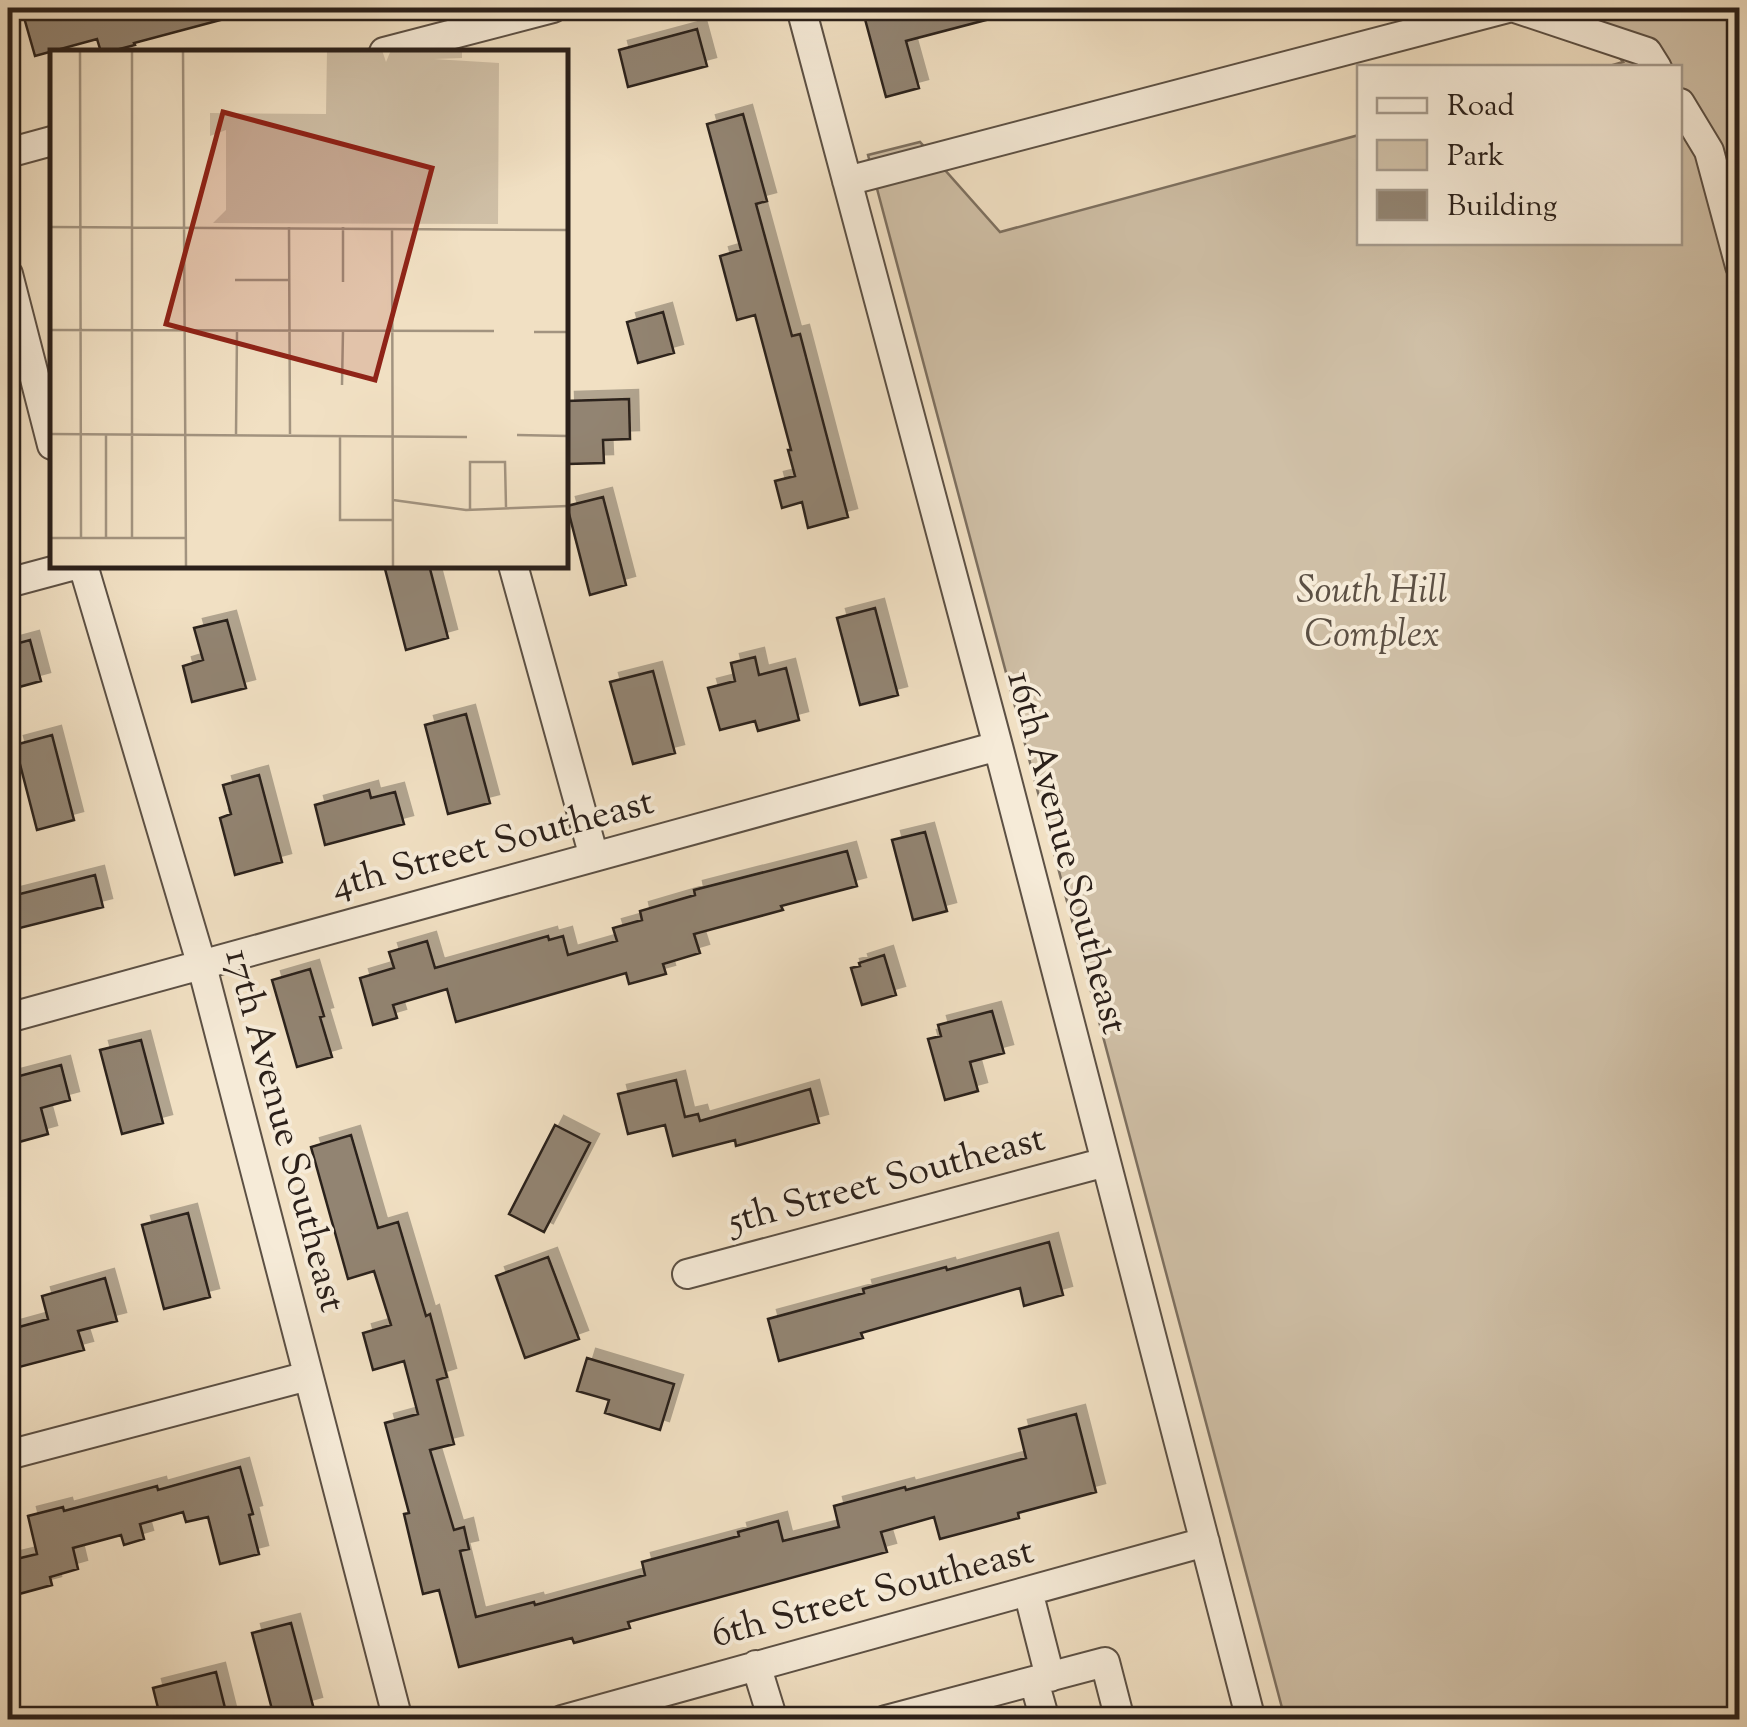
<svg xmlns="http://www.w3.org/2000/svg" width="1747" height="1727" viewBox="0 0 1747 1727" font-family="'Sorts Mill Goudy',serif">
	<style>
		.green { fill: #cfbfa6; stroke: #7d7060; stroke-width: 2.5 }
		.building { fill: #928472; stroke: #2b201a; stroke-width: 2.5; filter: url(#shadow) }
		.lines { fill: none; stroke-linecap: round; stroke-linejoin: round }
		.minor-casing { stroke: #5c5044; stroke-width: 32 }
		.minor { stroke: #f6ebd8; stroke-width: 28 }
		.labels { text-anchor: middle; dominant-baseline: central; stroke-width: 8; stroke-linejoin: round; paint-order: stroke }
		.park-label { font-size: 38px; font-style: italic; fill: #5c5044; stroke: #f6ebd8 }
		.street-label { font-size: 38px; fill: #2b201a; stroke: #f6ebd8 }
		.inset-road { fill: none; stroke: #a2937f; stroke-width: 2.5 }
		.view { fill: #8f2418; fill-opacity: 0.15; stroke: #8f2418; stroke-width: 5 }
		.inset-edge { fill: none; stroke: #2b201a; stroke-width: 5 }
	</style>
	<defs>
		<filter id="shadow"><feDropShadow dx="9" dy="-9" stdDeviation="0" flood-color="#0004"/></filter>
	</defs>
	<rect width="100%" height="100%" fill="#f1e0c3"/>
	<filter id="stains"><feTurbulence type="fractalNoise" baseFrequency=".002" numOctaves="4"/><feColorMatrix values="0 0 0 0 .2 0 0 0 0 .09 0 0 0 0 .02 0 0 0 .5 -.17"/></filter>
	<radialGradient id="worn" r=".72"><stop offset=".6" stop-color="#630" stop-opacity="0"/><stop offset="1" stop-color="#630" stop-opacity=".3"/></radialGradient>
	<!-- green -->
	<path class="green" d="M 1580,8 L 1735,8 L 1740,23 L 1739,1719 L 1285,1719 L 868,155 L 920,142 L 1000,232 L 1359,135 L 1360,242 L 1680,242 L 1680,68 L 1606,67 L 1623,62 Z"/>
	<!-- building -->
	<path class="building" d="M 47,8 L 238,8 L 239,15 L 134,43 L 135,45 L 108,52 L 101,52 L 97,39 L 35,56 L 23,14 Z
		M 862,8 L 1004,8 L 1005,15 L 906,41 L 919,88 L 886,97 Z
		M 697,29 L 707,66 L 628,87 L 619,50 Z
		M 743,114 L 767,201 L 756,204 L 792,336 L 800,334 L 848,517 L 808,528 L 802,502 L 782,508 L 775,481 L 795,476 L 788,450 L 791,450 L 755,315 L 737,320 L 720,256 L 741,250 L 707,124 Z
		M 663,312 L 674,353 L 638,363 L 627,322 Z
		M 629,399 L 630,439 L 603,440 L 604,463 L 568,464 L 566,401 Z
		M 603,497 L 626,585 L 590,595 L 567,506 Z
		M 384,565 L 429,565 L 448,638 L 406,650 Z
		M 875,608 L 898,695 L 860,705 L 837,618 Z
		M 227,620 L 246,688 L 192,702 L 183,666 L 203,660 L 194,628 Z
		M 30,640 L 41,681 L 8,690 L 8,646 Z
		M 755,657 L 759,675 L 786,668 L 799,720 L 758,731 L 755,721 L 720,730 L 708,688 L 735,681 L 731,663 Z
		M 653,671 L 675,753 L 633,764 L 610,682 Z
		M 466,714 L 490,803 L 448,814 L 425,725 Z
		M 52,735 L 74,820 L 37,830 L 15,745 Z
		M 259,775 L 282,862 L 235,875 L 220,818 L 231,814 L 223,785 Z
		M 369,790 L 371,798 L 395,792 L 404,824 L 325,845 L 315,805 Z
		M 925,832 L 947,911 L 913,920 L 892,840 Z
		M 847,851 L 857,886 L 781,906 L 783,910 L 694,934 L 700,953 L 663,964 L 666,974 L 629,984 L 626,973 L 456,1022 L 447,989 L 393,1005 L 397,1018 L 373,1025 L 360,978 L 394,968 L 389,952 L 427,941 L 435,968 L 548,936 L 549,940 L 563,936 L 568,955 L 617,941 L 613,928 L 642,920 L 640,911 L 695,895 L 694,890 Z
		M 95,875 L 103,907 L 8,931 L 8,897 Z
		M 884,955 L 896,995 L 862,1005 L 851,968 L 860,966 L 859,963 Z
		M 310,969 L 324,1016 L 320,1017 L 332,1057 L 297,1067 L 272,980 Z
		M 992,1011 L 1004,1053 L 970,1062 L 978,1091 L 945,1100 L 928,1039 L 941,1036 L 938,1025 Z
		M 141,1040 L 163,1123 L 122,1134 L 100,1050 Z
		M 61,1065 L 70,1100 L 41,1108 L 48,1134 L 8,1145 L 8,1079 Z
		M 676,1080 L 685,1117 L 698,1114 L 700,1121 L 810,1089 L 819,1123 L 736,1146 L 735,1140 L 673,1156 L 665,1125 L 628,1134 L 618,1094 Z
		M 555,1125 L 590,1143 L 544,1232 L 509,1214 Z
		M 351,1135 L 378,1228 L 398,1222 L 426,1316 L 430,1314 L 447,1377 L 437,1380 L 454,1444 L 430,1450 L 454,1530 L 464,1527 L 469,1549 L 460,1551 L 476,1617 L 534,1602 L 535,1605 L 645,1575 L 642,1562 L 739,1536 L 738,1532 L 778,1521 L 783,1541 L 839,1527 L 834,1506 L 905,1487 L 906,1490 L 1026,1458 L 1019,1429 L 1076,1414 L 1096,1492 L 1018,1513 L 1019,1518 L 940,1539 L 934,1517 L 881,1532 L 887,1552 L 628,1622 L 630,1628 L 574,1643 L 572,1638 L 459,1667 L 439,1590 L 423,1594 L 404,1514 L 409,1513 L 385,1423 L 418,1414 L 404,1361 L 373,1370 L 363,1333 L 391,1325 L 374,1271 L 348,1279 L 311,1147 Z
		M 188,1213 L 210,1297 L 164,1309 L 142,1225 Z
		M 1049,1242 L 1063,1295 L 1024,1306 L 1020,1288 L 861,1333 L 863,1338 L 779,1361 L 768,1319 L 864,1293 L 863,1289 L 946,1267 L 947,1270 Z
		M 548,1257 L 579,1339 L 525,1358 L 496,1276 Z
		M 105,1278 L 117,1321 L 78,1331 L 84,1350 L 8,1370 L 8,1330 L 48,1319 L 42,1296 Z
		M 587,1358 L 674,1384 L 660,1430 L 605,1413 L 609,1400 L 577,1391 Z
		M 240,1467 L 253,1514 L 249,1515 L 259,1554 L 220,1564 L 208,1517 L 186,1522 L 183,1512 L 140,1524 L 144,1539 L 124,1545 L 121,1535 L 73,1548 L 78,1569 L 50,1577 L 52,1585 L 8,1597 L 8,1561 L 37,1554 L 28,1516 L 63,1507 L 64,1511 L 157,1486 L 158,1490 Z
		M 291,1623 L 313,1706 L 274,1717 L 252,1633 Z
		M 216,1672 L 228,1720 L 199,1720 L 198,1714 L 178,1720 L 161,1720 L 153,1688 Z"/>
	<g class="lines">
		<!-- minor casing -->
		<g class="minor-casing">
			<path id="minor" d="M 801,8 L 998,746 L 1251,1720
				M 1515,8 L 1647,52 L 1657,68
				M 384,52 L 553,8
				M 1680,103 L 1709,151 L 1740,266
				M 8,153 L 52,141
				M 847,181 L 1508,8
				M 8,274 L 52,445
				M 83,565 L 202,966 L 398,1720
				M 513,565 L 594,857
				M 8,583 L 75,565
				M 8,1018 L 998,746
				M 687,1274 L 1106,1162
				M 8,1455 L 308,1376
				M 1028,1591 L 1050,1677
				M 756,1665 L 773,1720
				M 1034,1681 L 1045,1720
				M 562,1720 L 1205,1542
				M 886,1720 L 1105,1662 L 1120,1720"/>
		</g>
		<!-- minor -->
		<use href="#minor" class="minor"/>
	</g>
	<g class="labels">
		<!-- park labels -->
		<g class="park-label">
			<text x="1372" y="593">South Hill<tspan x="1372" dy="44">Complex</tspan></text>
		</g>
		<!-- street labels -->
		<g class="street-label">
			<text transform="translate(493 846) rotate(-15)">4th Street Southeast</text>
			<text transform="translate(1065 853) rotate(75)">16th Avenue Southeast</text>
			<text transform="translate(283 1131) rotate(75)">17th Avenue Southeast</text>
			<text transform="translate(887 1182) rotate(-15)">5th Street Southeast</text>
			<text transform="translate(873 1595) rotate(-15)">6th Street Southeast</text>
		</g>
	</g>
	<!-- overview -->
	<g transform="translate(50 50)">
		<rect width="518" height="518" fill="#f1e0c3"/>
		<path d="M 277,0 L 332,0 L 336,12 L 341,0 L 412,0 L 412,8 L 384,9 L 449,13 L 448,174 L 163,173 L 176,160 L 176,80 L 160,86 L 160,63 L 276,64 Z" fill="#cfbfa6"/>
		<path class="inset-road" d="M 30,0 L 31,488M 82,0 L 82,489M 133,0 L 136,517M 0,177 L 518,180M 239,177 L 240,384M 293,177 L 293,232M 342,178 L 343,517M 185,230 L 239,230M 0,280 L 444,281M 484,282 L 518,282M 292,335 L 293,281M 0,384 L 417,387M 186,384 L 187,282M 56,385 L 56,489M 290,385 L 290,470 L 342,470M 467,385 L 518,386M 343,450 L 416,460 L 518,456M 420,460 L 420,412 L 455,412 L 456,457M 0,488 L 136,488"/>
		<path class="view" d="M 173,62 L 382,118 L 325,330 L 116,274 Z"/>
		<rect width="518" height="518" class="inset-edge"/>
	</g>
	<!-- margin -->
	<rect width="1747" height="1727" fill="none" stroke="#f1e0c3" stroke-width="40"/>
	<rect x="10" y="10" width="1727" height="1707" fill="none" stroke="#2b201a" stroke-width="5"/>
	<rect x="20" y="20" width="1707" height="1687" fill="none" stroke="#2b201a" stroke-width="2.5"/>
	<!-- legend -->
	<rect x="1357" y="65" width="325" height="180" fill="#f6ebd8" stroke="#a59a8c" stroke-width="2.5"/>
	<rect x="1377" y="98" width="50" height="15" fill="#f6ebd8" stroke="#a59a8c" stroke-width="2.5"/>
	<text x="1447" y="115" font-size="30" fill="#2b201a">Road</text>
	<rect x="1377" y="140" width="50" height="30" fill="#cfbfa6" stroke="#a59a8c" stroke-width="2.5"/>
	<text x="1447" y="165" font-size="30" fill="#2b201a">Park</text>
	<rect x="1377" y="190" width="50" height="30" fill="#928472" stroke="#a59a8c" stroke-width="2.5"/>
	<text x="1447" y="215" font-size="30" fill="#2b201a">Building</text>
	<rect width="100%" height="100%" filter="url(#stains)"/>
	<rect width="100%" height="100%" fill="url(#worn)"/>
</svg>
